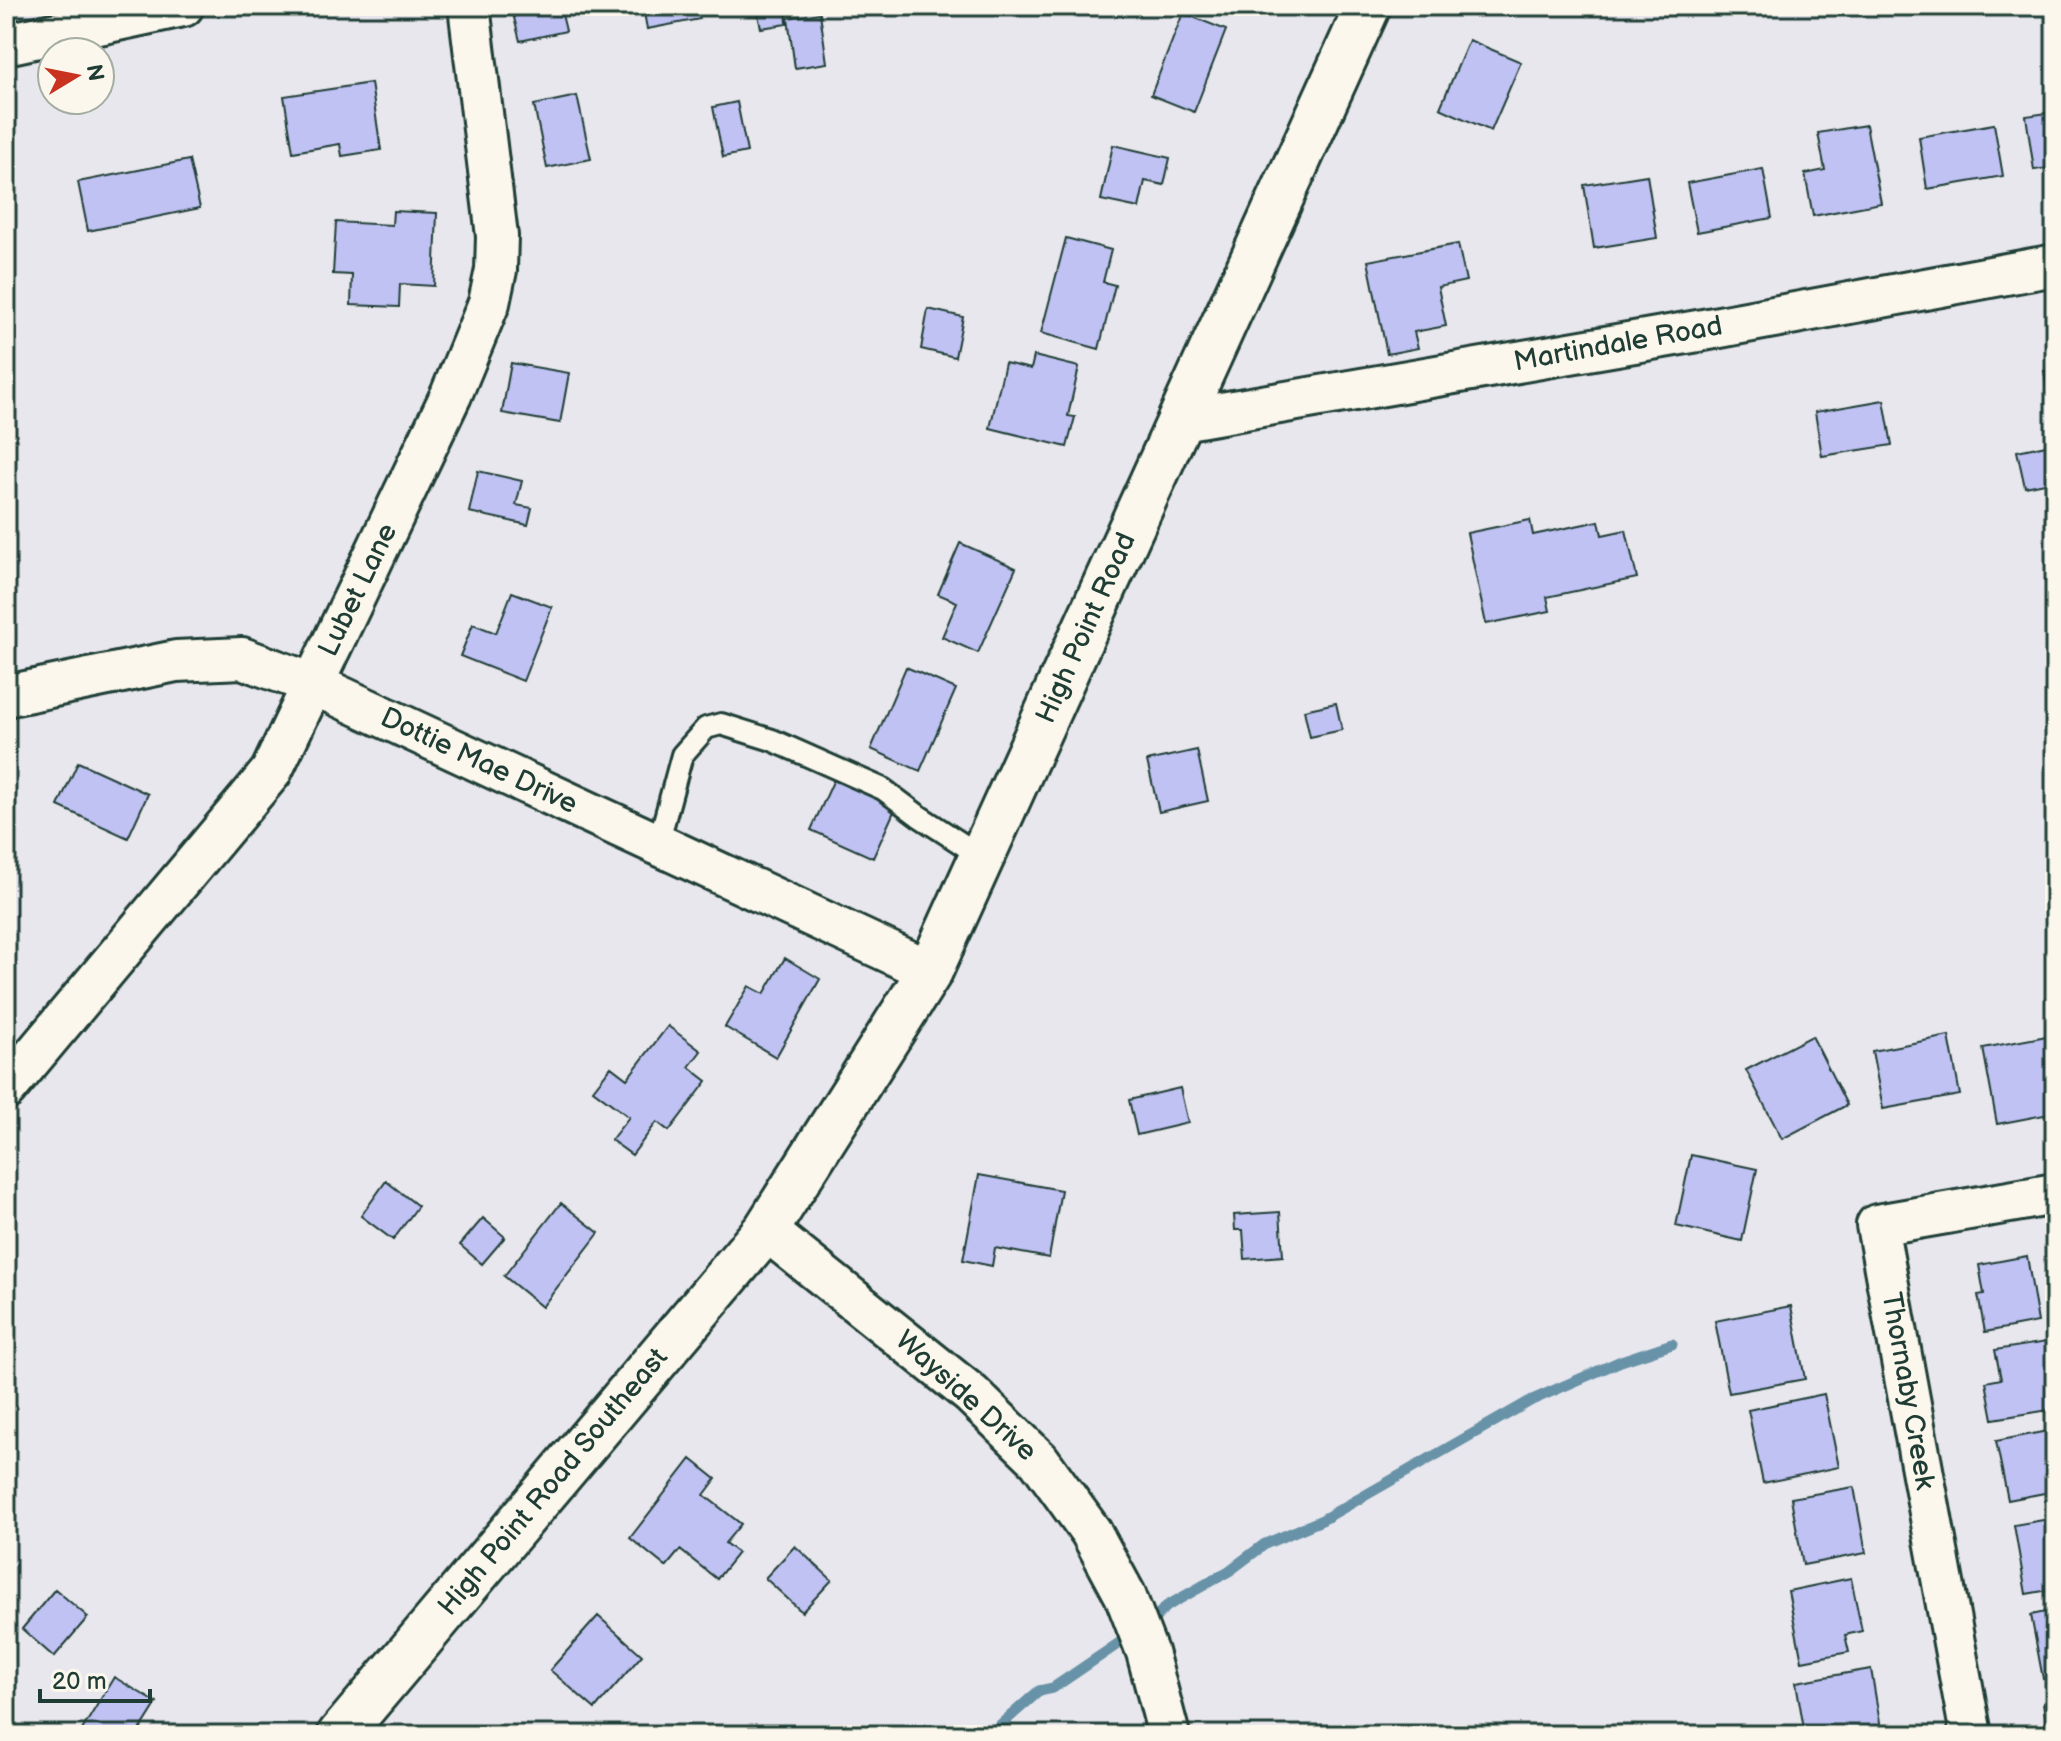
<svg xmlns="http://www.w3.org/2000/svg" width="2061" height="1741" viewBox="0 0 2061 1741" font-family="'Balsamiq Sans',sans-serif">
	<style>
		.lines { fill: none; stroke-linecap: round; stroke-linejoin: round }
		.stream { stroke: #6792a7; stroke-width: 11 }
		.building { fill: #c0c2f4; stroke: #1f3d34; stroke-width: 2 }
		.lane-casing { stroke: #1f3d34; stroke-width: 26 }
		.street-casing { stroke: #1f3d34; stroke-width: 46 }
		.secondary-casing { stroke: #1f3d34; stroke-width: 50 }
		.lane { stroke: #fbf7ec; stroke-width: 20 }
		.street { stroke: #fbf7ec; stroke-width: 40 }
		.secondary { stroke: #fbf7ec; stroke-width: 44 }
		.labels { text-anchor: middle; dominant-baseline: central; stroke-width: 6; stroke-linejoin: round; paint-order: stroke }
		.street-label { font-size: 28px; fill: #1f3d34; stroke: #fbf7ec }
	</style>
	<rect width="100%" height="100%" fill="#e9e7ee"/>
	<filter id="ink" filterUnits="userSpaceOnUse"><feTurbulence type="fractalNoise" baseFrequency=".0125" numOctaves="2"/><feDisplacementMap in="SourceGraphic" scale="16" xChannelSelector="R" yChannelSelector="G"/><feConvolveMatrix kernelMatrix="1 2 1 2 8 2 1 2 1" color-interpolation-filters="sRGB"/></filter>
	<g filter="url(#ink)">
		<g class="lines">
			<!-- stream -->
			<path class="stream" d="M 1150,1623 L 1167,1606 L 1229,1571 L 1265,1544 L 1322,1520 L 1532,1400 L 1621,1361 L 1672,1344
				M 989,1735 L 1039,1691 L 1053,1688 L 1128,1637"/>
		</g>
		<!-- building -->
		<path class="building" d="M 511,6 L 560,6 L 566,31 L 520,41 Z
			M 629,6 L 697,6 L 700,19 L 647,29 L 643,7 L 629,9 Z
			M 756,6 L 786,6 L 787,24 L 761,28 Z
			M 820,13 L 827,63 L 795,68 L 788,18 Z
			M 1183,13 L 1226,30 L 1194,112 L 1151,95 Z
			M 1469,40 L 1521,62 L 1491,131 L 1440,108 Z
			M 371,83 L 381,150 L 342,156 L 340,144 L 293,152 L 284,96 Z
			M 577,96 L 591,159 L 547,168 L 534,105 Z
			M 737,102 L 747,152 L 723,157 L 713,107 Z
			M 2055,112 L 2055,167 L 2034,170 L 2026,116 Z
			M 1994,124 L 2003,176 L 1927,189 L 1919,137 Z
			M 1866,125 L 1881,203 L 1813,216 L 1805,174 L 1825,170 L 1818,133 Z
			M 1113,145 L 1170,158 L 1164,185 L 1145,181 L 1139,208 L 1101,200 Z
			M 189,160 L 200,208 L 88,231 L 78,182 Z
			M 1763,169 L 1772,218 L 1697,232 L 1687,183 Z
			M 1647,175 L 1657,238 L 1594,248 L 1584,185 Z
			M 393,211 L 437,213 L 434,286 L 400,284 L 399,307 L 351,305 L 352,275 L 333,274 L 336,222 L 392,225 Z
			M 1066,238 L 1111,250 L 1103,282 L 1115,285 L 1099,349 L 1041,333 Z
			M 1458,244 L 1466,281 L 1438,287 L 1446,326 L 1414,332 L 1418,348 L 1387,354 L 1368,261 Z
			M 928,309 L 963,317 L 955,357 L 921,349 Z
			M 1034,356 L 1079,367 L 1068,416 L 1075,417 L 1067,447 L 990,428 L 1005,363 L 1031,369 Z
			M 511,363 L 569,373 L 560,423 L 502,413 Z
			M 2055,370 L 2055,393 L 2048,394 L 2044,371 Z
			M 1884,400 L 1892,445 L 1822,456 L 1815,412 Z
			M 2051,444 L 2055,461 L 2055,481 L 2025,487 L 2017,451 Z
			M 478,471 L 522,481 L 516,505 L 532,508 L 528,525 L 469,512 Z
			M 1530,520 L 1533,535 L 1599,521 L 1602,535 L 1626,530 L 1637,578 L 1547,597 L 1550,611 L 1486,624 L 1467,533 Z
			M 960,543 L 1016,568 L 978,653 L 942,637 L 957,602 L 938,594 Z
			M 512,592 L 552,607 L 523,681 L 460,656 L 473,624 L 496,633 Z
			M 906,667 L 956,689 L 920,771 L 871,749 Z
			M 1336,703 L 1342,730 L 1310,737 L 1304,710 Z
			M 1197,750 L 1208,801 L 1159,812 L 1147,761 Z
			M 78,762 L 148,794 L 128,838 L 58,806 Z
			M 835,777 L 897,805 L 873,858 L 811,830 Z
			M 785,958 L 820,979 L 776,1057 L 725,1027 L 749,986 L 764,994 Z
			M 668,1026 L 701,1051 L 689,1067 L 707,1081 L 669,1131 L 657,1122 L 632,1155 L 611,1140 L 629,1117 L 593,1090 L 611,1067 L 627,1079 Z
			M 2052,1035 L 2055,1050 L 2055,1113 L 1997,1124 L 1983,1048 Z
			M 1812,1036 L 1847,1105 L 1782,1139 L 1746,1070 Z
			M 1949,1036 L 1960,1095 L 1883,1109 L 1872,1051 Z
			M 1180,1088 L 1188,1123 L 1137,1135 L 1129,1100 Z
			M 1691,1155 L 1757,1169 L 1742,1241 L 1676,1226 Z
			M 979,1175 L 1061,1190 L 1049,1258 L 995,1248 L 992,1266 L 963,1260 Z
			M 386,1181 L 418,1206 L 393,1240 L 361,1216 Z
			M 561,1203 L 599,1233 L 542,1307 L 504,1276 Z
			M 1280,1212 L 1283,1256 L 1245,1259 L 1243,1230 L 1235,1230 L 1234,1215 Z
			M 483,1218 L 505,1237 L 482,1264 L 460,1245 Z
			M 2027,1256 L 2038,1322 L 1985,1332 L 1978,1295 L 1984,1294 L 1979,1265 Z
			M 1791,1306 L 1805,1379 L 1729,1393 L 1715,1321 Z
			M 2053,1341 L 2055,1409 L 1993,1419 L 1986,1382 L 2001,1379 L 1995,1350 Z
			M 1824,1394 L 1839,1467 L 1763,1483 L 1748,1410 Z
			M 2053,1430 L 2055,1491 L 2008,1500 L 1996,1441 Z
			M 691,1459 L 716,1479 L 704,1495 L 741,1524 L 725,1543 L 738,1553 L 717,1579 L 680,1550 L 666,1567 L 630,1538 Z
			M 1854,1487 L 1866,1553 L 1803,1565 L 1791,1498 Z
			M 2055,1518 L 2055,1589 L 2026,1594 L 2014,1525 Z
			M 795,1546 L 832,1580 L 802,1612 L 765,1578 Z
			M 1851,1578 L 1862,1631 L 1845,1635 L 1849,1652 L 1802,1661 L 1788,1591 Z
			M 55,1589 L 88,1617 L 54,1657 L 22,1629 Z
			M 2055,1610 L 2055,1677 L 2043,1679 L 2031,1615 Z
			M 598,1616 L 642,1655 L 595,1709 L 550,1670 Z
			M 1871,1669 L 1882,1735 L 1805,1735 L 1796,1682 Z
			M 114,1677 L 157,1703 L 137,1735 L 79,1735 Z
			M 2055,1700 L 2055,1735 L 2048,1735 L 2043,1702 Z"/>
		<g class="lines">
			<!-- lane casing -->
			<g class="lane-casing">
				<path id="lane" d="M 658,844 L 682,755 L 706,728 L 721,724 L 772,740 L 883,789 L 919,816 L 982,857"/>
			</g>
			<!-- street casing -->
			<g class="street-casing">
				<path id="street" d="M 6,44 L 183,6
					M 1181,420 L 1698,331 L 2055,265
					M 6,696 L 176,661 L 242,658 L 313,684 L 930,971
					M 6,1089 L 271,772 L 451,395 L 489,303 L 496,270 L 497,236 L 469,6
					M 766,1230 L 971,1394 L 1039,1460 L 1091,1532 L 1125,1595 L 1147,1652 L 1169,1735
					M 1971,1735 L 1877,1225 L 2055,1194"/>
			</g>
			<!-- secondary casing -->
			<g class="secondary-casing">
				<path id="secondary" d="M 340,1735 L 766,1230 L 930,971 L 1368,6"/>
			</g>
			<!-- lane -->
			<use href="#lane" class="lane"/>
			<!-- street -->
			<use href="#street" class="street"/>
			<!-- secondary -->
			<use href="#secondary" class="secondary"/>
		</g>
	</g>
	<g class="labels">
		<!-- street labels -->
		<g class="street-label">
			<text transform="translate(1618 344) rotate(-10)">Martindale Road</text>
			<text transform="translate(358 590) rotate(-64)">Lubet Lane</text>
			<text transform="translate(1086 628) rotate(-66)">High Point Road</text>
			<text transform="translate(479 761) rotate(25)">Dottie Mae Drive</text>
			<text transform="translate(1908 1391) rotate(80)">Thornaby Creek</text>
			<text transform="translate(966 1396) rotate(42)">Wayside Drive</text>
			<text transform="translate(553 1482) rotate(-50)">High Point Road Southeast</text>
		</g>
	</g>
	<!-- margin -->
	<rect width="2061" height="1741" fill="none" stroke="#fbf7ec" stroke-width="32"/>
	<rect x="16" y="16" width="2029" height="1709" fill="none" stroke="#1f3d34" stroke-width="3" filter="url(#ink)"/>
	<!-- north arrow -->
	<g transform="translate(76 76) rotate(80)"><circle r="38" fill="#fbf7ec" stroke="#a3ada2" stroke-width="2"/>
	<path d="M0-6L14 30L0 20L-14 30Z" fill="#c8321e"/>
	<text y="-12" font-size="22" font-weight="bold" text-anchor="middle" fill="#1f3d34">N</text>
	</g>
	<!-- scale -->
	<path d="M40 1689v12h110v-12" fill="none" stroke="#1f3d34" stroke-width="4"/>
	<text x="52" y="1689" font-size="24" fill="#1f3d34" stroke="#fbf7ec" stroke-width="6" paint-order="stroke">20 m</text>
</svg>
